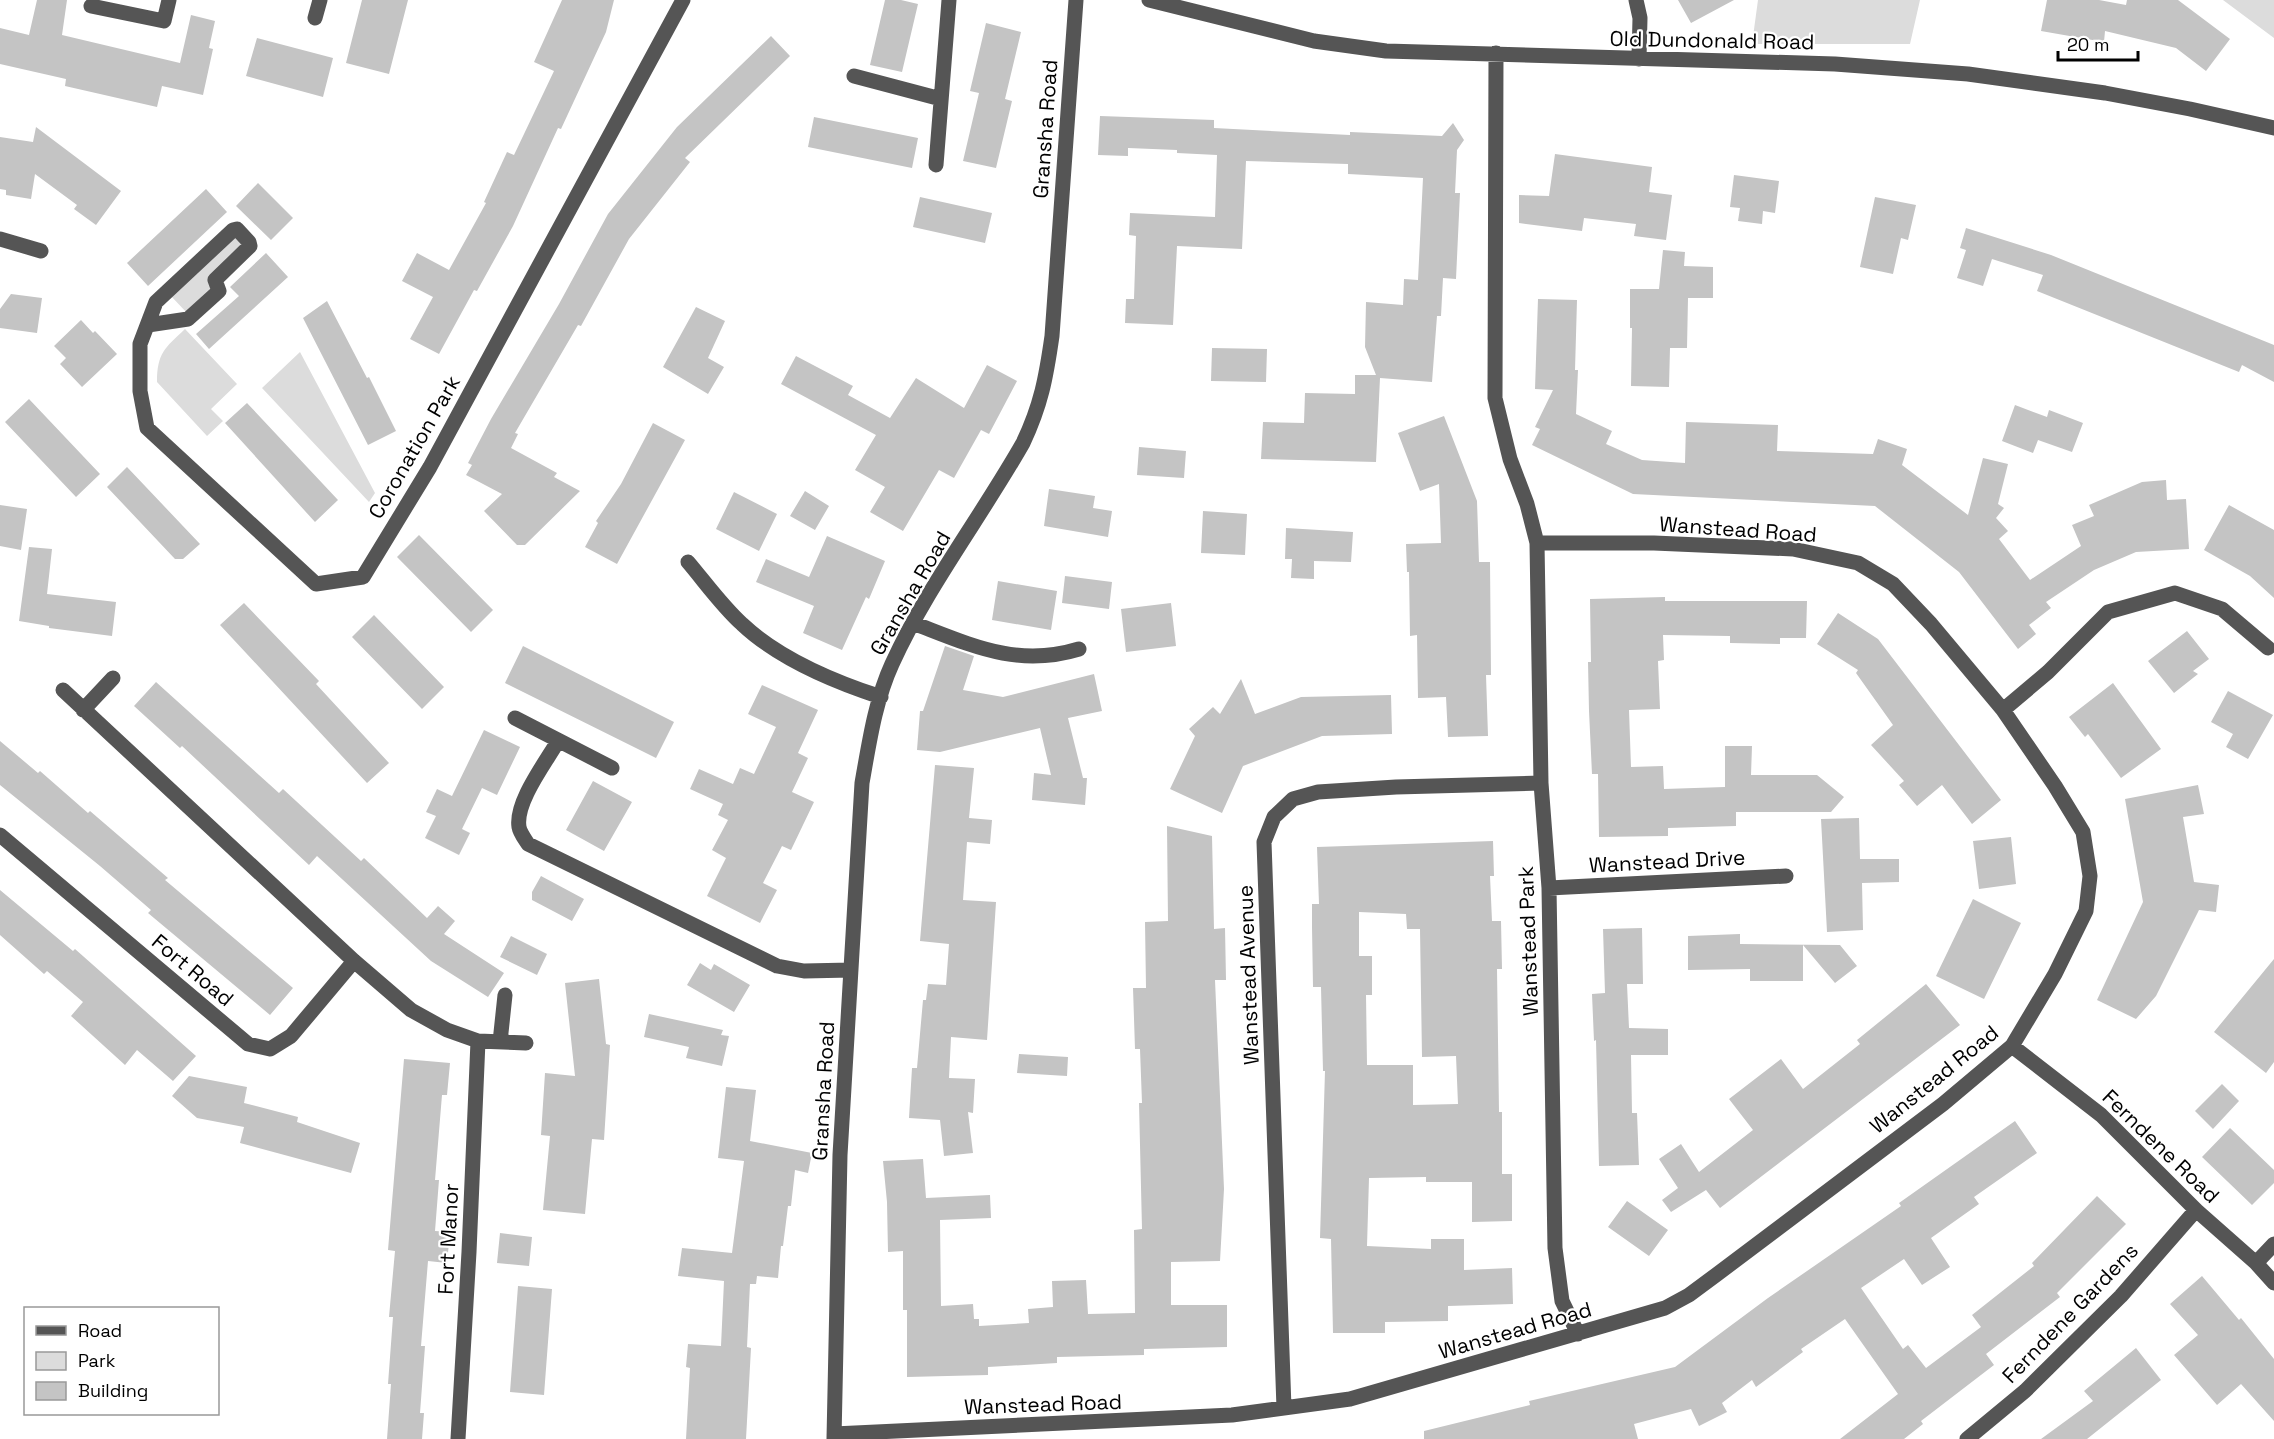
<svg xmlns="http://www.w3.org/2000/svg" width="2274" height="1439" viewBox="0 0 2274 1439" font-family="'Space Grotesk',sans-serif">
	<style>
		.green { fill: #dcdcdc }
		.building { fill: #c4c4c4; fill-rule: evenodd }
		.lines { fill: none; stroke-linecap: round; stroke-linejoin: round }
		.minor { stroke: #555; stroke-width: 15 }
		.labels { text-anchor: middle; dominant-baseline: central; stroke-width: 4.5; stroke-linejoin: round; paint-order: stroke }
		.street-label { font-size: 21px; fill: #000; stroke: #fff }
	</style>
	<rect width="100%" height="100%" fill="#fff"/>
	<!-- green -->
	<path class="green" d="M 1758,0 L 1920,0 L 1910,44 L 1752,44 Z
		M 2223,0 L 2274,0 L 2274,38 Z
		M 234,232 L 246,245 L 215,287 L 188,314 L 170,295 Z
		M 185,329 L 237,384 L 211,409 L 223,421 L 207,436 L 157,382 C 157,353 165,348 185,329 Z
		M 300,352 L 375,493 L 369,502 L 262,388 Z"/>
	<!-- building -->
	<path class="building" d="M 37,0 L 67,0 L 62,35 L 180,63 L 191,15 L 215,21 L 209,48 L 213,49 L 203,95 L 162,86 L 157,107 L 65,86 L 66,79 L 0,64 L 0,28 L 29,35 Z
		M 362,0 L 408,0 L 389,74 L 346,63 Z
		M 562,0 L 614,0 L 606,32 L 561,129 L 558,128 L 513,226 L 477,291 L 474,290 L 439,354 L 410,339 L 433,297 L 402,281 L 417,253 L 449,270 L 486,203 L 484,202 L 507,152 L 514,155 L 554,71 L 534,62 Z
		M 885,0 L 901,0 L 918,4 L 902,72 L 870,65 Z
		M 1678,0 L 1734,0 L 1691,23 Z
		M 2047,0 L 2099,0 L 2126,5 L 2127,0 L 2178,0 L 2230,39 L 2206,71 L 2176,48 L 2105,31 L 2104,42 L 2041,31 Z
		M 986,23 L 1021,32 L 1005,99 L 1012,101 L 996,168 L 963,161 L 979,93 L 970,91 Z
		M 771,36 L 790,56 L 685,158 L 690,162 L 629,239 L 581,326 L 578,325 L 515,433 L 518,434 L 511,448 L 557,473 L 554,477 L 580,491 L 525,545 L 517,545 L 484,511 L 502,494 L 466,475 L 472,465 L 468,463 L 491,419 L 559,304 L 608,214 L 677,127 Z
		M 257,38 L 333,58 L 323,97 L 246,76 Z
		M 1100,116 L 1214,120 L 1214,128 L 1350,135 L 1350,132 L 1442,136 L 1453,123 L 1464,140 L 1457,150 L 1455,193 L 1460,193 L 1456,279 L 1443,278 L 1441,316 L 1437,316 L 1432,382 L 1380,378 L 1376,462 L 1261,459 L 1263,422 L 1304,423 L 1305,393 L 1355,394 L 1355,375 L 1376,375 L 1365,347 L 1366,302 L 1403,305 L 1404,279 L 1418,280 L 1423,178 L 1348,174 L 1348,164 L 1246,161 L 1242,249 L 1177,246 L 1173,325 L 1125,323 L 1126,299 L 1134,299 L 1136,236 L 1129,235 L 1130,213 L 1215,217 L 1217,155 L 1177,153 L 1177,150 L 1128,148 L 1128,156 L 1098,155 Z
		M 814,117 L 918,138 L 912,168 L 808,147 Z
		M 36,127 L 121,191 L 96,225 L 74,209 L 77,205 L 35,174 L 31,199 L 6,195 L 6,190 L 0,189 L 0,137 L 33,142 Z
		M 1555,154 L 1652,167 L 1649,192 L 1672,195 L 1666,240 L 1634,236 L 1636,224 L 1584,218 L 1582,231 L 1519,223 L 1519,195 L 1549,196 Z
		M 1734,175 L 1779,181 L 1775,213 L 1763,211 L 1762,224 L 1738,221 L 1740,208 L 1730,207 Z
		M 258,183 L 293,218 L 271,240 L 236,206 Z
		M 206,189 L 227,212 L 148,286 L 127,263 Z
		M 920,197 L 992,213 L 985,243 L 913,227 Z
		M 1875,197 L 1916,205 L 1908,240 L 1901,238 L 1893,274 L 1860,267 Z
		M 1966,228 L 2051,255 L 2274,345 L 2274,382 L 2242,365 L 2239,372 L 2037,291 L 2043,275 L 1992,259 L 1983,286 L 1957,278 L 1966,250 L 1960,248 Z
		M 1663,250 L 1685,252 L 1684,266 L 1713,267 L 1713,298 L 1688,298 L 1687,348 L 1670,348 L 1669,387 L 1631,386 L 1632,328 L 1630,328 L 1630,289 L 1659,289 Z
		M 266,253 L 288,277 L 209,349 L 196,334 L 239,296 L 230,287 Z
		M 11,294 L 42,298 L 37,333 L 0,328 L 0,309 Z
		M 1538,299 L 1577,300 L 1575,370 L 1578,370 L 1576,414 L 1612,431 L 1606,444 L 1642,460 L 1685,463 L 1686,422 L 1778,425 L 1777,451 L 1873,454 L 1878,439 L 1907,449 L 1902,465 L 1968,515 L 1983,458 L 2008,464 L 1998,504 L 2004,508 L 1996,518 L 2008,531 L 1999,539 L 2030,580 L 2081,546 L 2072,525 L 2094,516 L 2089,505 L 2142,482 L 2166,480 L 2167,500 L 2186,499 L 2189,549 L 2136,552 L 2094,570 L 2046,602 L 2051,608 L 2029,625 L 2036,634 L 2018,649 L 1959,572 L 1875,506 L 1633,494 L 1532,445 L 1540,429 L 1535,427 L 1553,390 L 1535,389 Z
		M 327,301 L 367,378 L 369,377 L 396,431 L 368,445 L 303,318 Z
		M 696,307 L 725,321 L 708,358 L 724,367 L 708,394 L 663,367 Z
		M 81,320 L 93,333 L 95,331 L 117,354 L 82,387 L 60,364 L 66,358 L 54,346 Z
		M 1212,348 L 1267,349 L 1266,382 L 1211,381 Z
		M 796,356 L 853,386 L 848,395 L 890,418 L 916,378 L 964,408 L 987,365 L 1017,381 L 989,434 L 981,430 L 954,478 L 939,470 L 903,531 L 870,512 L 885,487 L 855,470 L 876,435 L 781,384 Z
		M 29,399 L 100,474 L 76,497 L 5,422 Z
		M 247,403 L 338,500 L 315,522 L 225,423 Z
		M 2015,405 L 2047,417 L 2049,410 L 2083,423 L 2072,452 L 2038,440 L 2033,453 L 2002,441 Z
		M 1444,416 L 1477,501 L 1479,562 L 1490,562 L 1491,675 L 1486,675 L 1488,736 L 1448,737 L 1446,697 L 1418,698 L 1417,635 L 1410,636 L 1409,572 L 1407,572 L 1406,544 L 1441,543 L 1439,484 L 1420,491 L 1398,433 Z
		M 653,423 L 685,440 L 617,564 L 585,547 L 598,523 L 596,521 L 621,484 Z
		M 1139,447 L 1186,451 L 1184,478 L 1137,475 Z
		M 127,467 L 200,544 L 183,559 L 175,559 L 107,487 Z
		M 1049,489 L 1095,496 L 1093,508 L 1112,511 L 1108,537 L 1044,526 Z
		M 805,491 L 829,506 L 815,530 L 790,516 Z
		M 734,492 L 777,514 L 759,551 L 716,529 Z
		M 0,505 L 27,509 L 21,550 L 0,546 Z
		M 2229,505 L 2274,530 L 2274,598 L 2250,576 L 2204,550 Z
		M 1203,511 L 1247,514 L 1245,555 L 1201,553 Z
		M 1286,528 L 1353,532 L 1351,562 L 1314,561 L 1314,579 L 1291,578 L 1292,559 L 1285,559 Z
		M 419,535 L 493,610 L 471,632 L 397,557 Z
		M 827,536 L 885,561 L 869,599 L 866,597 L 842,650 L 803,633 L 814,606 L 756,582 L 766,559 L 809,577 Z
		M 29,547 L 52,549 L 47,594 L 116,602 L 112,636 L 49,628 L 49,626 L 19,621 Z
		M 1065,576 L 1112,582 L 1109,609 L 1062,603 Z
		M 998,581 L 1057,591 L 1051,630 L 992,620 Z
		M 1665,597 L 1665,601 L 1807,601 L 1806,638 L 1780,638 L 1780,644 L 1730,643 L 1730,636 L 1663,635 L 1664,660 L 1658,661 L 1660,709 L 1629,710 L 1631,767 L 1663,766 L 1664,789 L 1725,787 L 1725,746 L 1752,746 L 1751,775 L 1817,775 L 1844,797 L 1831,812 L 1736,812 L 1736,826 L 1668,828 L 1668,836 L 1599,837 L 1598,774 L 1592,774 L 1589,711 L 1588,662 L 1591,662 L 1590,599 Z
		M 244,603 L 319,681 L 316,684 L 389,763 L 367,783 L 220,625 Z
		M 1171,603 L 1176,646 L 1126,652 L 1121,609 Z
		M 1838,613 L 1878,639 L 2001,800 L 1972,824 L 1942,785 L 1917,806 L 1899,785 L 1904,781 L 1871,745 L 1893,725 L 1856,673 L 1858,670 L 1817,644 Z
		M 374,615 L 444,687 L 422,709 L 352,637 Z
		M 2187,631 L 2209,659 L 2193,671 L 2198,674 L 2174,693 L 2148,661 Z
		M 523,646 L 674,722 L 656,758 L 505,683 Z
		M 945,646 L 974,656 L 963,690 L 1003,697 L 1094,674 L 1102,711 L 1068,718 L 1083,778 L 1087,778 L 1085,805 L 1032,800 L 1034,773 L 1051,775 L 1040,728 L 940,752 L 917,750 L 920,711 L 923,711 Z
		M 1241,679 L 1255,714 L 1301,697 L 1391,695 L 1392,734 L 1322,736 L 1243,766 L 1222,813 L 1170,789 L 1195,736 L 1189,729 L 1213,707 L 1220,714 Z
		M 156,682 L 279,793 L 283,789 L 361,861 L 364,858 L 427,918 L 438,906 L 455,921 L 444,934 L 504,973 L 488,997 L 431,961 L 317,856 L 309,865 L 182,746 L 180,748 L 134,706 Z
		M 2113,683 L 2161,749 L 2121,778 L 2088,734 L 2085,737 L 2069,717 Z
		M 762,685 L 818,710 L 798,753 L 808,758 L 792,792 L 814,802 L 791,850 L 782,846 L 763,883 L 777,890 L 760,923 L 707,896 L 726,858 L 712,850 L 728,820 L 718,815 L 723,804 L 690,789 L 699,769 L 733,784 L 740,768 L 754,774 L 776,727 L 748,714 Z
		M 2228,691 L 2273,715 L 2248,759 L 2226,747 L 2233,734 L 2211,722 Z
		M 484,730 L 520,747 L 497,795 L 482,788 L 462,829 L 470,833 L 459,855 L 425,838 L 436,816 L 426,812 L 437,789 L 452,796 Z
		M 0,741 L 38,773 L 40,771 L 88,813 L 90,811 L 168,878 L 165,880 L 293,988 L 270,1015 L 148,913 L 151,910 L 100,866 L 0,785 Z
		M 935,765 L 974,768 L 969,818 L 992,820 L 990,844 L 967,842 L 963,900 L 996,902 L 987,1040 L 951,1037 L 949,1078 L 975,1079 L 973,1113 L 968,1112 L 973,1153 L 944,1156 L 940,1120 L 909,1118 L 912,1068 L 917,1068 L 923,1000 L 926,1000 L 928,984 L 946,985 L 949,944 L 920,941 Z
		M 593,781 L 632,802 L 604,851 L 566,830 Z
		M 2198,785 L 2204,814 L 2183,817 L 2194,882 L 2219,885 L 2216,912 L 2199,910 L 2156,996 L 2136,1019 L 2097,1000 L 2143,902 L 2125,799 Z
		M 1859,818 L 1860,859 L 1899,859 L 1899,882 L 1862,883 L 1863,930 L 1827,932 L 1821,819 Z
		M 1167,826 L 1212,836 L 1214,929 L 1225,928 L 1226,980 L 1215,980 L 1224,1189 L 1220,1261 L 1171,1262 L 1171,1305 L 1227,1305 L 1227,1347 L 1144,1349 L 1144,1355 L 1057,1357 L 1057,1363 L 988,1367 L 988,1375 L 907,1377 L 907,1310 L 903,1310 L 903,1251 L 888,1252 L 887,1202 L 883,1161 L 923,1159 L 926,1198 L 990,1195 L 991,1218 L 940,1220 L 941,1306 L 973,1304 L 974,1319 L 979,1319 L 979,1326 L 1029,1323 L 1028,1309 L 1053,1307 L 1052,1281 L 1086,1280 L 1088,1314 L 1135,1313 L 1134,1230 L 1142,1229 L 1139,1103 L 1142,1103 L 1140,1049 L 1135,1049 L 1133,988 L 1146,988 L 1145,922 L 1168,921 Z
		M 2011,837 L 2016,884 L 1979,889 L 1973,841 Z
		M 1493,841 L 1494,876 L 1490,876 L 1492,921 L 1501,921 L 1502,969 L 1497,969 L 1499,1112 L 1502,1112 L 1502,1174 L 1512,1174 L 1512,1221 L 1472,1222 L 1472,1182 L 1426,1182 L 1426,1177 L 1369,1178 L 1367,1246 L 1431,1249 L 1431,1239 L 1464,1239 L 1464,1270 L 1512,1268 L 1513,1304 L 1448,1306 L 1448,1321 L 1385,1322 L 1385,1333 L 1333,1333 L 1331,1239 L 1320,1238 L 1325,1071 L 1323,1071 L 1321,987 L 1313,987 L 1312,927 L 1312,904 L 1319,904 L 1317,847 ZM 1359,912 L 1406,914 L 1407,929 L 1420,929 L 1422,1057 L 1456,1056 L 1458,1104 L 1413,1105 L 1413,1065 L 1367,1065 L 1366,995 L 1372,995 L 1372,956 L 1359,956 Z
		M 541,876 L 584,899 L 572,921 L 532,900 L 532,892 Z
		M 0,890 L 73,951 L 75,949 L 196,1056 L 173,1081 L 137,1050 L 125,1065 L 71,1016 L 83,1002 L 47,971 L 44,974 L 0,935 Z
		M 1973,899 L 2021,923 L 1984,999 L 1936,976 Z
		M 1642,928 L 1643,984 L 1627,984 L 1629,1028 L 1668,1029 L 1668,1055 L 1631,1055 L 1632,1113 L 1637,1113 L 1639,1165 L 1599,1166 L 1596,1040 L 1594,1041 L 1592,994 L 1605,993 L 1603,929 Z
		M 1740,934 L 1740,944 L 1840,945 L 1857,966 L 1835,983 L 1803,945 L 1803,981 L 1750,981 L 1750,969 L 1688,970 L 1688,936 Z
		M 511,936 L 547,954 L 537,975 L 500,957 Z
		M 2274,959 L 2274,1062 L 2266,1073 L 2214,1032 Z
		M 700,963 L 711,970 L 714,964 L 750,985 L 734,1012 L 687,985 Z
		M 599,979 L 606,1044 L 610,1045 L 604,1140 L 592,1139 L 585,1214 L 543,1210 L 550,1136 L 541,1135 L 545,1073 L 575,1076 L 565,983 Z
		M 1926,984 L 1960,1025 L 1720,1208 L 1706,1190 L 1671,1212 L 1662,1200 L 1678,1188 L 1659,1159 L 1681,1144 L 1699,1172 L 1753,1130 L 1729,1099 L 1781,1059 L 1803,1089 L 1860,1044 L 1857,1040 Z
		M 649,1014 L 723,1030 L 721,1035 L 729,1036 L 722,1066 L 686,1058 L 689,1047 L 644,1037 Z
		M 1019,1054 L 1068,1057 L 1067,1076 L 1017,1073 Z
		M 404,1059 L 450,1063 L 447,1095 L 442,1095 L 435,1180 L 439,1180 L 435,1231 L 450,1232 L 447,1263 L 428,1261 L 421,1346 L 425,1346 L 420,1413 L 424,1413 L 422,1439 L 387,1439 L 391,1384 L 388,1384 L 393,1317 L 389,1317 L 395,1251 L 388,1250 Z
		M 189,1076 L 247,1087 L 244,1103 L 298,1117 L 297,1122 L 360,1143 L 351,1173 L 240,1143 L 244,1127 L 197,1118 L 172,1096 Z
		M 2222,1084 L 2239,1101 L 2213,1129 L 2195,1111 Z
		M 726,1087 L 756,1090 L 750,1141 L 812,1153 L 808,1173 L 795,1170 L 791,1206 L 788,1206 L 783,1246 L 781,1246 L 778,1278 L 757,1276 L 756,1284 L 750,1284 L 747,1347 L 751,1348 L 746,1439 L 686,1439 L 690,1368 L 686,1367 L 688,1344 L 721,1346 L 724,1281 L 678,1276 L 682,1248 L 732,1253 L 744,1161 L 718,1158 Z
		M 2015,1121 L 2037,1153 L 1974,1197 L 1979,1204 L 1931,1238 L 1950,1267 L 1922,1285 L 1904,1259 L 1861,1288 L 1903,1349 L 1908,1345 L 1926,1368 L 1981,1327 L 1972,1315 L 2034,1266 L 2032,1263 L 2097,1196 L 2126,1224 L 2057,1293 L 2060,1297 L 1986,1354 L 1994,1365 L 1921,1421 L 1923,1424 L 1904,1439 L 1840,1439 L 1898,1394 L 1845,1319 L 1801,1349 L 1803,1352 L 1756,1387 L 1752,1380 L 1722,1403 L 1727,1412 L 1699,1426 L 1691,1409 L 1634,1424 L 1638,1439 L 1424,1439 L 1424,1431 L 1530,1405 L 1529,1401 L 1675,1367 L 1768,1298 L 1901,1206 L 1899,1203 Z
		M 2230,1128 L 2274,1170 L 2274,1183 L 2252,1205 L 2202,1157 Z
		M 1627,1201 L 1668,1230 L 1649,1256 L 1608,1227 Z
		M 500,1233 L 532,1237 L 529,1266 L 497,1263 Z
		M 2202,1276 L 2239,1320 L 2241,1318 L 2274,1359 L 2274,1421 L 2241,1384 L 2217,1405 L 2174,1355 L 2198,1335 L 2170,1304 Z
		M 518,1286 L 552,1289 L 544,1395 L 510,1392 Z
		M 2136,1348 L 2161,1380 L 2087,1439 L 2041,1439 L 2093,1401 L 2084,1391 Z"/>
	<g class="lines">
		<!-- minor -->
		<path class="minor" d="M 1149,0 L 1314,41 L 1386,51 L 1835,64 L 1968,74 L 2105,93 L 2190,109 L 2274,128
			M 1636,0 L 1640,18 L 1639,59
			M 91,6 L 164,21 L 169,0
			M 315,18 L 320,0
			M 1496,53 L 1495,398 L 1510,459 L 1527,504 L 1537,543 L 1541,783 L 1549,888 L 1555,1248 L 1562,1301 L 1578,1334
			M 854,76 L 941,99
			M 936,165 L 949,0
			M 0,239 L 41,251
			M 148,325 L 188,319 L 219,291 L 215,280 L 250,246 L 249,242 L 237,229 L 233,230 L 156,302 L 140,344 L 140,391 L 147,428 L 316,584 L 363,577 L 430,467 L 683,0
			M 688,562 C 705,582 722,606 742,624 C 778,658 835,682 881,697
			M 913,623 C 971,645 1017,668 1079,649
			M 63,690 L 354,961 L 411,1010 L 447,1030 L 478,1041 L 526,1043
			M 83,710 L 113,678
			M 2003,710 L 2048,672 L 2108,612 L 2175,593 L 2222,609 L 2268,648
			M 515,718 L 612,768
			M 558,741 C 546,762 515,802 519,827 C 520,833 525,839 528,844 L 777,966 L 804,971 L 851,970
			M 0,835 L 248,1044 L 270,1049 L 291,1036 L 354,961
			M 1549,888 L 1786,876
			M 500,1042 L 505,995
			M 2012,1046 L 2101,1115 L 2196,1210 L 2256,1263 L 2274,1283
			M 2256,1263 L 2274,1244
			M 1284,1408 L 1264,842 L 1274,817 L 1293,799 L 1318,792 L 1396,787 L 1541,783
			M 834,1434 L 1232,1415 L 1350,1399 L 1665,1308 L 1689,1295 L 1716,1275 L 1943,1104 L 2012,1046 L 2055,974 L 2086,911 L 2090,876 L 2083,832 L 2055,786 L 2003,710 L 1931,624 L 1893,584 L 1858,563 L 1793,549 L 1654,543 L 1537,543
			M 458,1439 L 469,1252 L 478,1041
			M 834,1439 L 840,1155 L 862,783 C 869,744 875,701 892,664 C 927,587 981,517 1023,443 C 1041,405 1046,378 1052,336 L 1076,0
			M 1967,1439 L 2025,1391 L 2121,1296 L 2196,1210"/>
	</g>
	<g class="labels">
		<!-- street labels -->
		<g class="street-label">
			<text transform="translate(1712 40) rotate(1)">Old Dundonald Road</text>
			<text transform="translate(1045 129) rotate(-86)">Gransha Road</text>
			<text transform="translate(414 447) rotate(-60)">Coronation Park</text>
			<text transform="translate(1738 529) rotate(4)">Wanstead Road</text>
			<text transform="translate(910 593) rotate(-60)">Gransha Road</text>
			<text transform="translate(1667 861) rotate(-3)">Wanstead Drive</text>
			<text transform="translate(1528 941) rotate(-92)">Wanstead Park</text>
			<text transform="translate(193 970) rotate(40)">Fort Road</text>
			<text transform="translate(1248 975) rotate(-92)">Wanstead Avenue</text>
			<text transform="translate(1934 1079) rotate(-39)">Wanstead Road</text>
			<text transform="translate(823 1091) rotate(-87)">Gransha Road</text>
			<text transform="translate(2161 1146) rotate(44)">Ferndene Road</text>
			<text transform="translate(448 1239) rotate(-87)">Fort Manor</text>
			<text transform="translate(2070 1313) rotate(-46)">Ferndene Gardens</text>
			<text transform="translate(1515 1330) rotate(-16)">Wanstead Road</text>
			<text transform="translate(1043 1404) rotate(-2)">Wanstead Road</text>
		</g>
	</g>
	<!-- legend -->
	<rect x="24" y="1307" width="195" height="108" fill="#ffffff" stroke="#999999" stroke-width="1.5"/>
	<rect x="36" y="1326" width="30" height="9" fill="#555555" stroke="#999999" stroke-width="1.5"/>
	<text x="78" y="1337" font-size="18" fill="#000000">Road</text>
	<rect x="36" y="1352" width="30" height="18" fill="#dcdcdc" stroke="#999999" stroke-width="1.5"/>
	<text x="78" y="1367" font-size="18" fill="#000000">Park</text>
	<rect x="36" y="1382" width="30" height="18" fill="#c4c4c4" stroke="#999999" stroke-width="1.5"/>
	<text x="78" y="1397" font-size="18" fill="#000000">Building</text>
	<!-- scale -->
	<path d="M2058 51v9h80v-9" fill="none" stroke="#000000" stroke-width="3"/>
	<text x="2067" y="51" font-size="18" fill="#000000" stroke="#ffffff" stroke-width="4.5" paint-order="stroke">20 m</text>
</svg>
